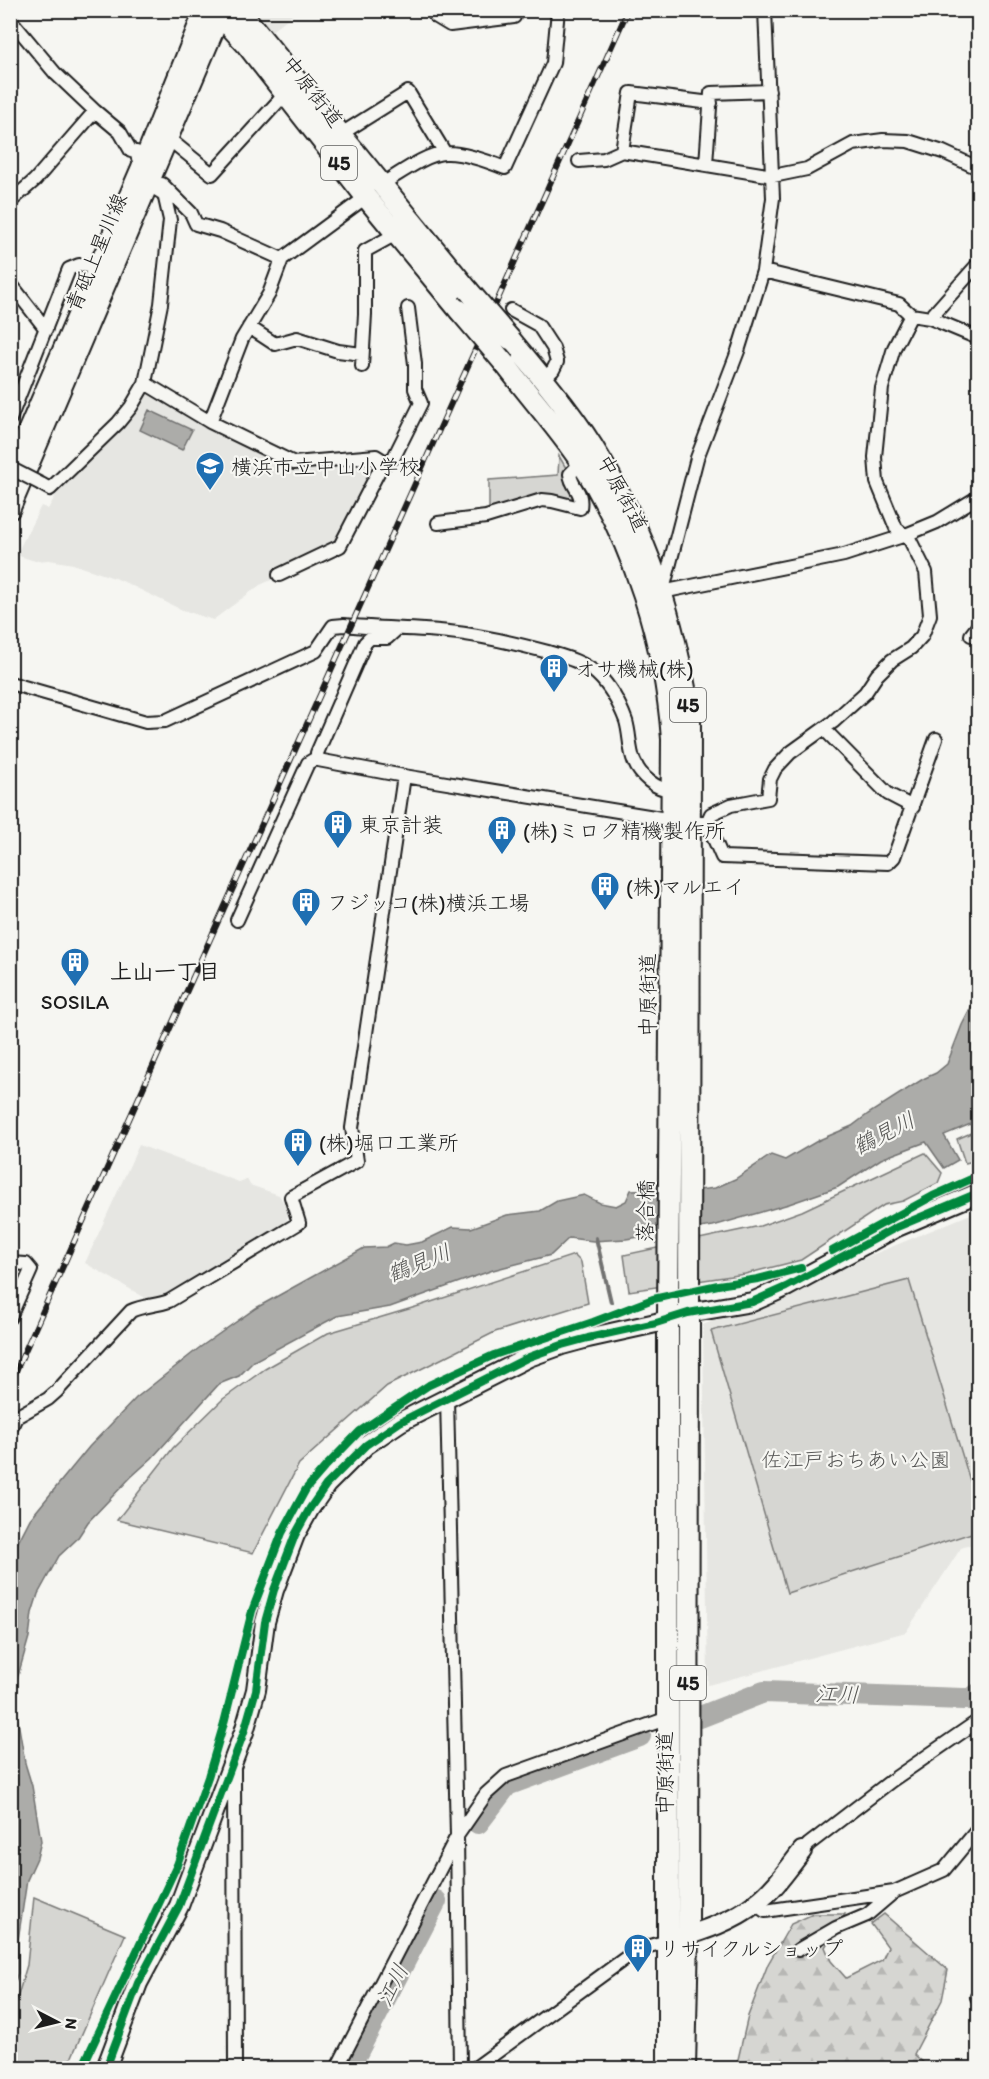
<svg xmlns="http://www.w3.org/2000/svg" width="989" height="2079" viewBox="0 0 989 2079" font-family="Itim,'Klee One',sans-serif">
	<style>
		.built { fill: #e6e6e2 }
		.green { fill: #d6d6d2; stroke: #797977; stroke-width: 1.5 }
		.forest { fill: url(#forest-firs); stroke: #797977; stroke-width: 1.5 }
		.water { fill: #acaca9; stroke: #727271; stroke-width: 1.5 }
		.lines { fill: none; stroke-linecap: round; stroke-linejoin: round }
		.stream { stroke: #727271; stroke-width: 4 }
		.river { stroke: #acaca9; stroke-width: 22 }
		.street-casing { stroke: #1c1c1c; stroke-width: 16 }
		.secondary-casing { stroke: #1c1c1c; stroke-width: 22 }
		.primary-casing { stroke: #1c1c1c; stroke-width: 24 }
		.street { stroke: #f6f6f2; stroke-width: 12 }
		.secondary { stroke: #f6f6f2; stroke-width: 18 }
		.primary { stroke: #f6f6f2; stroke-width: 20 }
		.rail-casing { stroke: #1c1c1c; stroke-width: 6 }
		.rail { stroke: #f6f6f2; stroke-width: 4; stroke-dasharray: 11; stroke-linecap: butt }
		.street-bridge-casing { stroke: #1c1c1c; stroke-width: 16; stroke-linecap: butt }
		.primary-bridge-casing { stroke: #1c1c1c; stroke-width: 24; stroke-linecap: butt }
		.street-bridge { stroke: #f6f6f2; stroke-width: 12 }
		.primary-bridge { stroke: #f6f6f2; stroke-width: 20 }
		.cycleway-casing { stroke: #f6f6f2; stroke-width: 11 }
		.cycleway { stroke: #00873e; stroke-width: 8 }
		.labels { text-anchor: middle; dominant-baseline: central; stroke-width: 4.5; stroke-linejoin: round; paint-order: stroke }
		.shield { fill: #f6f6f2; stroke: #5d5d5c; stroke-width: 1.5 }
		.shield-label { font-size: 20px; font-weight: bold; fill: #1c1c1c }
		.street-label { font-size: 21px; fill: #1c1c1c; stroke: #f6f6f2 }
		.poi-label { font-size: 21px; fill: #1c1c1c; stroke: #f6f6f2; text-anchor: start }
		.park-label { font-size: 21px; fill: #545453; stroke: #f6f6f2 }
		.neighbourhood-label { font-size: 22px; font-weight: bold; fill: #1c1c1c; stroke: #f6f6f2 }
		.water-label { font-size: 22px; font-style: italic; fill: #565654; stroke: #f6f6f2 }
	</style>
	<defs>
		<pattern id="forest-firs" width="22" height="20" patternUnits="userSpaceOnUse" patternTransform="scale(1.5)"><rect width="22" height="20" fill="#d6d6d2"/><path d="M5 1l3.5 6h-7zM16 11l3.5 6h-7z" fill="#b7b7b4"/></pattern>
	</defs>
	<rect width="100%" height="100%" fill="#f6f6f2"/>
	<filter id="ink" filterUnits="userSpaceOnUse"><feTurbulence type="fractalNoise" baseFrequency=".0167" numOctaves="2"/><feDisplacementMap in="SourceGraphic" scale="12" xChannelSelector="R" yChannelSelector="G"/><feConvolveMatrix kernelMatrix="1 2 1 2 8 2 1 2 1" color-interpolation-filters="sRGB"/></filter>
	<g filter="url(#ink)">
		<!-- built -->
		<path class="built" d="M 250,11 L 297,11 L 269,33 Z
			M 147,388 L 292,463 L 371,462 L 375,470 L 326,556 L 260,585 L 213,620 L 180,609 L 120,580 L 73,564 L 49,560 L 35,561 L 16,555 L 41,506 L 48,509 L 65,479 Z
			M 139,1145 L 239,1182 L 247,1179 L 250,1185 L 279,1195 L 288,1210 L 287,1220 L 281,1228 L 165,1297 L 149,1300 L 85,1263 Z
			M 978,1211 L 978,1542 L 961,1548 L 906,1632 L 708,1685 L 703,1325 Z"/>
		<!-- green -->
		<path class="green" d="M 559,456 L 566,468 L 565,484 L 577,497 L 576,504 L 550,495 L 489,511 L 489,480 L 558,475 Z
			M 978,1130 L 978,1160 L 965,1163 L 957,1139 Z
			M 925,1153 L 942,1173 L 938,1183 L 903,1201 L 884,1205 L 801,1260 L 745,1274 L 629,1291 L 624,1255 L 760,1226 L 802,1211 Z
			M 574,1255 L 581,1262 L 588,1303 L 495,1332 L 387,1386 L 299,1464 L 253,1553 L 117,1520 L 173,1448 L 223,1399 L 265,1369 L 328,1333 L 419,1306 Z
			M 909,1280 L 978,1507 L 978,1531 L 787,1593 L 711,1331 Z
			M 34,1897 L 125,1935 L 67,2068 L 11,2068 L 11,2019 L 27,1965 Z"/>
		<!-- forest -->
		<path class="forest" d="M 813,1914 L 845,1914 L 825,1947 L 831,1961 L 846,1978 L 882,1960 L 888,1947 L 871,1924 L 884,1914 L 948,1970 L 942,2000 L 914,2054 L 929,2068 L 736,2068 L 748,2016 L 768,1964 L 791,1924 Z"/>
		<!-- water -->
		<path class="water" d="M 149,410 L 192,430 L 182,450 L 140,430 Z
			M 978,982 L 978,1121 L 944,1135 L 958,1160 L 944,1168 L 926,1142 L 881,1159 L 838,1187 L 789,1204 L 713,1226 L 626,1239 L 593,1241 L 569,1238 L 551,1255 L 493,1270 L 390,1307 L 337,1316 L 254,1361 L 239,1376 L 219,1384 L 152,1458 L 131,1477 L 88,1522 L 77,1539 L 59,1556 L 38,1594 L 32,1613 L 29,1637 L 15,1686 L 16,1709 L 25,1763 L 32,1786 L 41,1841 L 37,1858 L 27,1880 L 18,1940 L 18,1973 L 11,1992 L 11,1556 L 30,1519 L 89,1447 L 136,1398 L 199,1348 L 256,1308 L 364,1248 L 386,1247 L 394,1243 L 406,1245 L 422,1242 L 453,1227 L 471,1228 L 507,1215 L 540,1211 L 557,1201 L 584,1195 L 600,1203 L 616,1206 L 626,1201 L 631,1190 L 680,1188 L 699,1190 L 715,1188 L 735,1179 L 771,1155 L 785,1160 L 819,1140 L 852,1126 L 868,1114 L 923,1079 L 936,1073 L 947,1064 L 962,1025 L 977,996 Z"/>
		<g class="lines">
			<!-- stream -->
			<path class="stream" d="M 596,1238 L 611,1302"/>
			<!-- river -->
			<path class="river" d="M 700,1717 L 764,1692 L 963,1699 L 971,1699 L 978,1694
				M 478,1823 L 507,1785 L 640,1736
				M 349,2068 L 436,1901"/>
			<!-- street casing -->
			<g class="street-casing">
				<path id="street" d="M 434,10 L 435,16 L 450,25 L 514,17 L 514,10
					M 10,19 L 55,73 L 95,111 L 120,132 L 131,151 L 136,152 L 141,167
					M 341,134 L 408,92 L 445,153
					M 169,139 L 212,174 L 285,94
					M 622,151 L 631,93 L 711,103
					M 579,161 L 604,159 L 622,151 L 773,176 L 807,169 L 853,144 L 883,140 L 908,141 L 943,152 L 978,168
					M 706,164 L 711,93 L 769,91
					M 162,184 L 191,213 L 196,224 L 220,231 L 282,259
					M 382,184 C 398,175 427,153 445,153 C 462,152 490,162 505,168 L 553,63 L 558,10
					M 10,202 L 35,180 L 95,111
					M 763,271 L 899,304 L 911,315 L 930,318 L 978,338
					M 10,283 L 46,329
					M 511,310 L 538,325 L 553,348 L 557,362 L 553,370 L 543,380
					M 930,318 L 978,264
					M 249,327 L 275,344 L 297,338 L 338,351 L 362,354
					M 362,366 L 365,314 L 365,251 L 396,234
					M 145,383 L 210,422
					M 10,419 L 69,269 L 79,265 L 97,267
					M 384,461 L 386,463 L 394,457 L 421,403 L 415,389 L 415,364 L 408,308
					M 41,484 L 50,489 L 118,423 L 131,407 L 145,383 L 161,304 L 170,220 L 164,194 L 149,185
					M 438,523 L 486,517 L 542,500 L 552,501 L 580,508 C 583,490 572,489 570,474 L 581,463
					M 279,575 L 340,546 L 384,461 L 376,456 L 294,463 L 210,422 L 242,339 L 269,294 L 282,259 L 366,197
					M 663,590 L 697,458 L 738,351 L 763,271 L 773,198 L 765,10
					M 657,593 L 844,555 L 903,536 L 937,522 L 978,497
					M 397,629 L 387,638 L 370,638 L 365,643 L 317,753 L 318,760 L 404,776 L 691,823 L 707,823 L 711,814 L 731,805 L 768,798 L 770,779 L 775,769 L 790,753 L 833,722 L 865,693 L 877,675 L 892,660 L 911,648 L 922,636 L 930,615 L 926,572 L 910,540 L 896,528 L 877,482 L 875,457 L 882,388 L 894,348 L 911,315
					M 971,635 L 978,626
					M 10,683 L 146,722 L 165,721 L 316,651 L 333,626 L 344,625 C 379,629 414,628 449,632 C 479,635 518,644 548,652 C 565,657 584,662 597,674 C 610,686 620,705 626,721 C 630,734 629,749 634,761 C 640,776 656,790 672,790
					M 824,729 L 888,794 L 913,807
					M 707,823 L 722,857 L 888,863 L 894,857 L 936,739
					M 237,920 L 308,763 L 318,757
					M 10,1263 L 26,1264 L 31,1270 L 10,1317
					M 447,1398 L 457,1836 L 460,2068
					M 10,1430 L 16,1417 L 48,1399 L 57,1391 L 131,1311 C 143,1305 156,1306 169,1301 L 299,1223 L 291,1197 L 357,1161 L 352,1128 L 404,776
					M 234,1770 L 235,2068
					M 802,1851 L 809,1844 L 891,1781 L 978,1721
					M 755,1904 L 765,1911 L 894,1892 L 944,1870 L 978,1829
					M 798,1950 L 836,1928 L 867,1915 L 894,1892
					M 978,1996 L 977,1997 L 978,1999
					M 337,2068 L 457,1836 L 486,1794 L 506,1776 L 668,1718
					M 475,2068 L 638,1949 L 668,1941"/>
			</g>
			<!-- secondary casing -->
			<g class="secondary-casing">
				<path id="secondary" d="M 10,471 L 141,167 L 204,10
					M 10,510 L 223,10
					M 676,1939 C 703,1931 733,1921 756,1903 C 774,1890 788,1869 802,1851
					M 106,2068 L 138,1983 L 179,1906 L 244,1732 L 256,1690 L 265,1622 L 274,1590 L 295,1535 L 310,1508 L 326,1485 L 366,1445 L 400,1422 L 529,1357 L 562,1345 L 588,1338 L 656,1323 L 688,1313 L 752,1302 L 786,1287 L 897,1227 L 978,1193"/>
			</g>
			<!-- primary casing -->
			<g class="primary-casing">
				<path id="primary" d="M 215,10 L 247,45 L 366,197 L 459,310
					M 239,10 L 468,290
					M 510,339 C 541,377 575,416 600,459 C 651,543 674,620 690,716 L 688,1935 L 685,2068
					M 505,364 C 530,397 558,428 581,462 C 634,543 665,643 672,739 L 668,1319 L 668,2068"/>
			</g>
			<!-- street -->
			<use href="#street" class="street"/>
			<!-- secondary -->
			<use href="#secondary" class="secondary"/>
			<!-- primary -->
			<use href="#primary" class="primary"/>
			<!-- rail casing -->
			<g class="rail-casing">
				<path id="rail" d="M 10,1384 L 628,10"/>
			</g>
			<!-- rail -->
			<use href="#rail" class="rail"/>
			<!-- street-bridge casing -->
			<g class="street-bridge-casing">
				<path id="street-bridge" d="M 10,468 L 41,484"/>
			</g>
			<!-- primary-bridge casing -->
			<g class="primary-bridge-casing">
				<path id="primary-bridge" d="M 468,290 L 510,339
					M 459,310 L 505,364"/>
			</g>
			<!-- street-bridge -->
			<use href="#street-bridge" class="street-bridge"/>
			<!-- primary-bridge -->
			<use href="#primary-bridge" class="primary-bridge"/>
			<!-- cycleway casing -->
			<g class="cycleway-casing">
				<path id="cycleway" d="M 832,1251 L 933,1196 L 978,1176
					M 82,2068 L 177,1865 L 208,1777 L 224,1723 L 252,1611 L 282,1533 L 306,1489 L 326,1466 L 360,1431 L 429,1385 L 494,1355 L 593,1322 L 653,1299 L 718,1285 L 758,1279 L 801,1268
					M 106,2068 L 138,1983 L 179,1906 L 244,1732 L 256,1690 L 265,1622 L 274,1590 L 295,1535 L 310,1508 L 326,1485 L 366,1445 L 400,1422 L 529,1357 L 562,1345 L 588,1338 L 656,1323 L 688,1313 L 752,1302 L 786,1287 L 897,1227 L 978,1193"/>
			</g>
			<!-- cycleway -->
			<use href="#cycleway" class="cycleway"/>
		</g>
	</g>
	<!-- icons -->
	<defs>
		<g id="school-pin" transform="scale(1.5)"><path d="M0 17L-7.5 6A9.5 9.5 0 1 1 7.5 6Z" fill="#1f6fb2" stroke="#f6f6f2"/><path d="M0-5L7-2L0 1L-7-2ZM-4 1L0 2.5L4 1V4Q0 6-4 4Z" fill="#fff"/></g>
		<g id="building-pin" transform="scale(1.5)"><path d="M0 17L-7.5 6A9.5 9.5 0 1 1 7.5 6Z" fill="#1f6fb2" stroke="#f6f6f2"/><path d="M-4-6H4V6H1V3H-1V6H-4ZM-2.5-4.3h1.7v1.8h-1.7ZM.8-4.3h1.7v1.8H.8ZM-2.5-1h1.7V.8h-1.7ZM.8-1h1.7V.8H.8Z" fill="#fff"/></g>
	</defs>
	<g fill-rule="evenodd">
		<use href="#school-pin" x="210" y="466"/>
		<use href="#building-pin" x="554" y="668"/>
		<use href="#building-pin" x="338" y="824"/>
		<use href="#building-pin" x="502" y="830"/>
		<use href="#building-pin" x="605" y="886"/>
		<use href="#building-pin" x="306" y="902"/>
		<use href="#building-pin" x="75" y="962"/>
		<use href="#building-pin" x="298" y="1142"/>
		<use href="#building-pin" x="638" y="1948"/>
	</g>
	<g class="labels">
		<!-- shield labels -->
		<g class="shield">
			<rect x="321" y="146" width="36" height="34" rx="4.5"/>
			<rect x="670" y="688" width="36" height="34" rx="4.5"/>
			<rect x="670" y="1666" width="36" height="34" rx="4.5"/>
		</g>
		<g class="shield-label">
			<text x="339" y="163">45</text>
			<text x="688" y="705">45</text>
			<text x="688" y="1683">45</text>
		</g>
		<!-- street labels -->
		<g class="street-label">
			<text transform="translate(313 91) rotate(52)">中原街道</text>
			<text transform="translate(96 252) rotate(-67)">青砥上星川線</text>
			<text transform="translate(623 493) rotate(62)">中原街道</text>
			<text transform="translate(647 995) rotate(-90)">中原街道</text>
			<text transform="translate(645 1211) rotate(-89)">落合橋</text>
			<text transform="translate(664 1773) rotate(-90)">中原街道</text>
		</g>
		<!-- poi labels -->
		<g class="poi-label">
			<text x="231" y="466">横浜市立中山小学校</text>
			<text x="575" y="668">オサ機械(株)</text>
			<text x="359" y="824">東京計装</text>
			<text x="523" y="830">(株)ミロク精機製作所</text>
			<text x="626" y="886">(株)マルエイ</text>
			<text x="327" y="902">フジッコ(株)横浜工場</text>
			<text x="75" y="1001" text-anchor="middle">SOSILA</text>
			<text x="319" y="1142">(株)堀口工業所</text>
			<text x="659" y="1948">リサイクルショップ</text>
		</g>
		<!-- park labels -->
		<g class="park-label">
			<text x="856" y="1459">佐江戸おちあい公園</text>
		</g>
		<!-- neighbourhood labels -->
		<g class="neighbourhood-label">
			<text x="165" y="971">上山一丁目</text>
		</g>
		<!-- water labels -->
		<g class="water-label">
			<text transform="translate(884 1133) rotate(-27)">鶴見川</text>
			<text transform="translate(419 1263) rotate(-22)">鶴見川</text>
			<text transform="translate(837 1694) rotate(2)">江川</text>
			<text transform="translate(392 1985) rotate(-63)">江川</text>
		</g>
	</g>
	<!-- margin -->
	<rect width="989" height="2079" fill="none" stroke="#f6f6f2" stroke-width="36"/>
	<rect x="18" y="18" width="953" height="2043" fill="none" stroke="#1c1c1c" stroke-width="2" filter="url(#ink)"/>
	<!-- north arrow -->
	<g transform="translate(57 2022) rotate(97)" stroke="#f6f6f2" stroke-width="4.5" paint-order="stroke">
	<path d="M0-4.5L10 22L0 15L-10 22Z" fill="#1c1c1c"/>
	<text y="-9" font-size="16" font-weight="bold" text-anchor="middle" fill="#1c1c1c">N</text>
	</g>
</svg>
